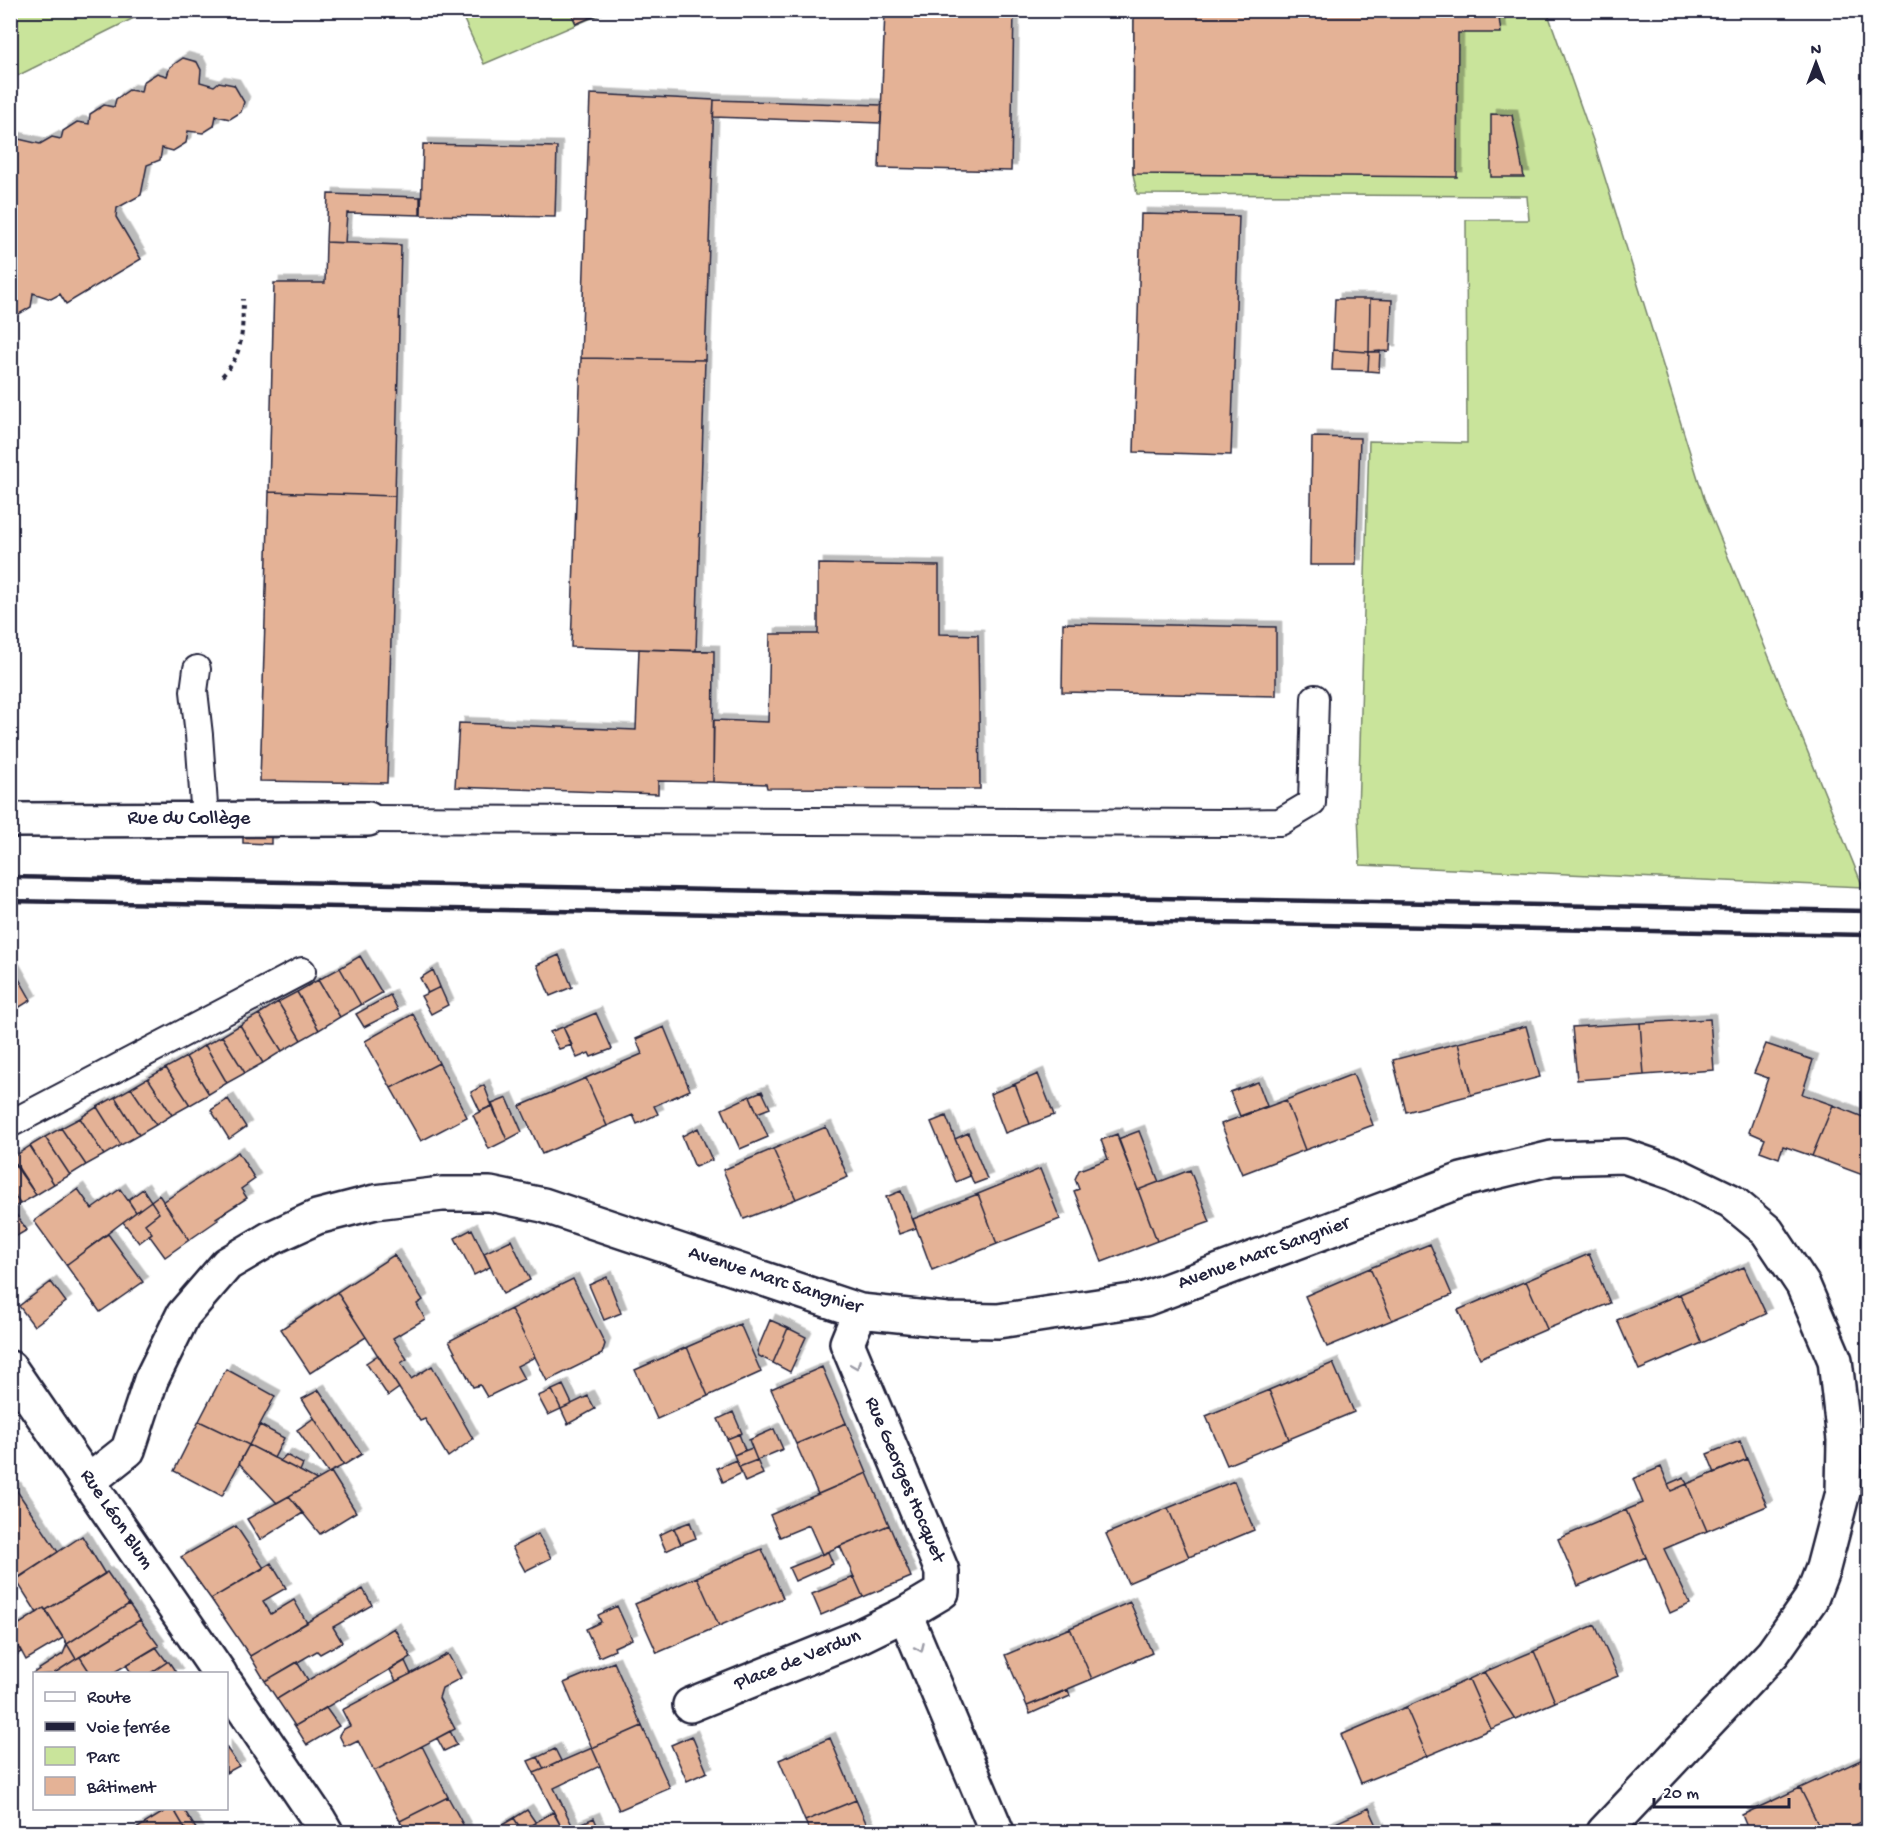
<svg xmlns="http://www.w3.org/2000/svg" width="1879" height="1843" viewBox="0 0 1879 1843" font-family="'Gochi Hand',sans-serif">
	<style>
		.green { fill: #c9e49b; stroke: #76836b; stroke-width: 1.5 }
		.building { fill: #e4b296; stroke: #22223b; stroke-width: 1.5; filter: url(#shadow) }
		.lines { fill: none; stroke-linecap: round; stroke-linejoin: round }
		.lane-casing { stroke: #22223b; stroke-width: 30 }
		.street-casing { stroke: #22223b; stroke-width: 38 }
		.path { stroke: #22223b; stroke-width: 4; stroke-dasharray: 4.5 4.5; stroke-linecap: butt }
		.lane { stroke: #fff; stroke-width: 26 }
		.street { stroke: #fff; stroke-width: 33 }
		.rail { stroke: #22223b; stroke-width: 4.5 }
		.oneway { stroke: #9c9ca7 }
		.labels { text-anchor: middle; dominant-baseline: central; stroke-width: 4.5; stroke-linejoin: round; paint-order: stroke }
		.street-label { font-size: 20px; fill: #22223b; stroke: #fff }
	</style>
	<defs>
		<filter id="shadow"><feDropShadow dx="5.5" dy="-5.5" stdDeviation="0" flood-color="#0004"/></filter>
	</defs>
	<rect width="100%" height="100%" fill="#fff"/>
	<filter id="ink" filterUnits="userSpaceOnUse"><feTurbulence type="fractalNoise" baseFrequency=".0167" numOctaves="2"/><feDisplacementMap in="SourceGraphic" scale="12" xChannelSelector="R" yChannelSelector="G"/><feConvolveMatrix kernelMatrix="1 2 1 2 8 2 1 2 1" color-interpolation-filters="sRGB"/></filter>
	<g filter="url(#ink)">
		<!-- green -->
		<path class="green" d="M 11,10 L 148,10 L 148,11 L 11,79 Z
			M 460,11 L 608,11 L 484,64 Z
			M 1134,11 L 1547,11 L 1595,146 L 1704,498 L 1863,887 L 1360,865 L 1358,813 L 1369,441 L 1467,443 L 1466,220 L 1529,220 L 1527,196 L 1137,194 L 1133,174 Z"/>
		<!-- building -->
		<path class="building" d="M 570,10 L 608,10 L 576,24 Z
			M 885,10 L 1014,10 L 1011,171 L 879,168 Z
			M 1134,10 L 1498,10 L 1501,33 L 1458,33 L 1457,177 L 1133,174 Z
			M 183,58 L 197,62 L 201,70 L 200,82 L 214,86 L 219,82 L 234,85 L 244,102 L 241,112 L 230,119 L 216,116 L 214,126 L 203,133 L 188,131 L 186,143 L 173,151 L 162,148 L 160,160 L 147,165 L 141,195 L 117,208 L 116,217 L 141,259 L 66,304 L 60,294 L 51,299 L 33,293 L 31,307 L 14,317 L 10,316 L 10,245 L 15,232 L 10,231 L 10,137 L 40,144 L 52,137 L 61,139 L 63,131 L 77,122 L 89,124 L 90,114 L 104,105 L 114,107 L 116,99 L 129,90 L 141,92 L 143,82 L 157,73 L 167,76 L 170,67 Z
			M 590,94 L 714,100 L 705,360 L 581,358 Z
			M 714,100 L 882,105 L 881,123 L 713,117 Z
			M 1491,114 L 1512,115 L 1524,177 L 1491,177 Z
			M 423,144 L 557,147 L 555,217 L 421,215 Z
			M 328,194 L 420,197 L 420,215 L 347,213 L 345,243 L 326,242 Z
			M 1141,214 L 1239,216 L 1231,455 L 1134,452 Z
			M 326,242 L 401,245 L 395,496 L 269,492 L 274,283 L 325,283 Z
			M 1335,299 L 1370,299 L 1369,352 L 1333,350 Z
			M 1370,299 L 1392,300 L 1390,351 L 1369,352 Z
			M 1333,350 L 1369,352 L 1368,371 L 1332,370 Z
			M 1380,351 L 1379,372 L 1368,371 L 1369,352 Z
			M 581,358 L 705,360 L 696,651 L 571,647 Z
			M 1312,437 L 1360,438 L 1356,565 L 1310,565 Z
			M 269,492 L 395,496 L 387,783 L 260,781 Z
			M 818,564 L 939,566 L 939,634 L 978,635 L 980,789 L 767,788 L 766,784 L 713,782 L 714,720 L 768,722 L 770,634 L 818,634 Z
			M 1063,623 L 1276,627 L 1276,696 L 1062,692 Z
			M 639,649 L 714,651 L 713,782 L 658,781 L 658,794 L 455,787 L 459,723 L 636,730 Z
			M 243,828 L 271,831 L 271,844 L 243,843 Z
			M 559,955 L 572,987 L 550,996 L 537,965 Z
			M 360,956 L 382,993 L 361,1005 L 340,968 Z
			M 340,968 L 361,1005 L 340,1017 L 318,980 Z
			M 14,970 L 31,1000 L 15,1010 L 10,1002 L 10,972 Z
			M 433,970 L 440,987 L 428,993 L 420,978 Z
			M 318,980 L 340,1017 L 319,1030 L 297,992 Z
			M 440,987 L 448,1005 L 431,1014 L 421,996 Z
			M 297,992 L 319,1030 L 301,1040 L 278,1002 Z
			M 390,995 L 398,1010 L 364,1027 L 356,1014 Z
			M 278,1002 L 301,1040 L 282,1051 L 259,1014 Z
			M 596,1013 L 612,1049 L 591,1057 L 589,1053 L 577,1058 L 563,1027 Z
			M 259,1014 L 282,1051 L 263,1063 L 240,1025 Z
			M 413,1014 L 439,1063 L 391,1088 L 365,1041 Z
			M 1710,1019 L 1714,1070 L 1644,1075 L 1640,1023 Z
			M 1640,1023 L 1644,1075 L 1577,1080 L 1572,1027 Z
			M 240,1025 L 263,1063 L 245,1073 L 222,1036 Z
			M 1526,1026 L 1540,1077 L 1471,1095 L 1458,1043 Z
			M 563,1027 L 572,1045 L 559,1049 L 550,1032 Z
			M 664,1027 L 690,1090 L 654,1106 L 658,1114 L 637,1124 L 633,1115 L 607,1126 L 586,1078 L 642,1054 L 636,1039 Z
			M 222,1036 L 245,1073 L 227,1083 L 205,1045 Z
			M 1458,1043 L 1471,1095 L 1406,1112 L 1393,1060 Z
			M 1766,1044 L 1813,1060 L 1802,1094 L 1833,1105 L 1812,1156 L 1783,1146 L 1779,1158 L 1760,1151 L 1765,1139 L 1749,1132 L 1768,1078 L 1754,1073 Z
			M 205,1045 L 227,1083 L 209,1094 L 186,1057 Z
			M 186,1057 L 209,1094 L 190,1105 L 166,1068 Z
			M 439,1063 L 467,1117 L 421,1141 L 391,1088 Z
			M 166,1068 L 190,1105 L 172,1115 L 148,1078 Z
			M 1038,1074 L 1054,1115 L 1030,1124 L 1015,1084 Z
			M 1353,1074 L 1373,1125 L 1305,1150 L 1286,1100 Z
			M 148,1078 L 172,1115 L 156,1125 L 131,1088 Z
			M 586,1078 L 607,1126 L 542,1154 L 520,1106 Z
			M 1258,1082 L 1267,1106 L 1240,1116 L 1230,1092 Z
			M 1015,1084 L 1030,1124 L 1005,1133 L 990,1094 Z
			M 484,1085 L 492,1106 L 480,1111 L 471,1092 Z
			M 131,1088 L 156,1125 L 139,1135 L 115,1097 Z
			M 762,1091 L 770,1108 L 757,1113 L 750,1096 Z
			M 750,1096 L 768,1137 L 740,1149 L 722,1109 Z
			M 115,1097 L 139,1135 L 121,1145 L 97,1107 Z
			M 507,1098 L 522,1132 L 507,1140 L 492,1104 Z
			M 228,1099 L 246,1127 L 229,1139 L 211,1110 Z
			M 1286,1100 L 1305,1150 L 1242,1174 L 1221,1124 Z
			M 1833,1105 L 1868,1119 L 1868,1177 L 1812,1156 Z
			M 492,1106 L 507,1140 L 489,1149 L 473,1115 Z
			M 97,1107 L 121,1145 L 104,1155 L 80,1118 Z
			M 946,1116 L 970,1176 L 956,1182 L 931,1122 Z
			M 80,1118 L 104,1155 L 86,1165 L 61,1128 Z
			M 826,1127 L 848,1177 L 796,1199 L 773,1149 Z
			M 61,1128 L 86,1165 L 70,1175 L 45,1137 Z
			M 698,1128 L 712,1160 L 695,1167 L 682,1136 Z
			M 1139,1131 L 1159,1182 L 1138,1190 L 1118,1139 Z
			M 968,1133 L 987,1179 L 974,1184 L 955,1139 Z
			M 1117,1134 L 1157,1241 L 1102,1262 L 1074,1191 L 1079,1189 L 1075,1179 L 1079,1170 L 1108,1159 L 1101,1140 Z
			M 45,1137 L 70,1175 L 54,1184 L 30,1146 Z
			M 30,1146 L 54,1184 L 36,1195 L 12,1158 Z
			M 773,1149 L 796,1199 L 744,1219 L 723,1170 Z
			M 238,1152 L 255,1179 L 241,1189 L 247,1198 L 216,1218 L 218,1220 L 189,1240 L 163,1202 Z
			M 10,1158 L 36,1195 L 20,1204 L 10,1188 Z
			M 1040,1169 L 1060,1219 L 997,1244 L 978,1194 Z
			M 1190,1170 L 1210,1222 L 1157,1241 L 1138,1190 Z
			M 10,1188 L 20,1204 L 10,1210 Z
			M 78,1189 L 92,1209 L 120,1189 L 136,1212 L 66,1265 L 34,1221 Z
			M 143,1189 L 151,1201 L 136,1212 L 128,1200 Z
			M 901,1191 L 916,1228 L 899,1234 L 886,1197 Z
			M 978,1194 L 997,1244 L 932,1270 L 913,1219 Z
			M 159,1195 L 189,1240 L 165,1257 L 149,1235 L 152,1233 L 145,1224 L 159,1213 L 151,1201 Z
			M 151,1201 L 159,1213 L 145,1224 L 152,1233 L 139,1243 L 123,1222 Z
			M 15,1213 L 27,1230 L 10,1240 L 10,1216 Z
			M 472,1229 L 490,1267 L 474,1275 L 455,1238 Z
			M 108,1234 L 143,1282 L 100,1312 L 66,1265 Z
			M 511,1240 L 530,1280 L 503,1294 L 484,1253 Z
			M 1430,1244 L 1452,1295 L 1392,1320 L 1370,1268 Z
			M 1589,1254 L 1610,1303 L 1547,1329 L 1526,1281 Z
			M 394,1255 L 423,1300 L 417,1304 L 425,1319 L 393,1338 L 407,1359 L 401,1363 L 411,1379 L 432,1366 L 473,1439 L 448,1457 L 425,1419 L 420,1421 L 337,1292 Z
			M 1744,1267 L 1766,1314 L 1702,1343 L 1680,1294 Z
			M 1370,1268 L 1392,1320 L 1327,1347 L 1305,1296 Z
			M 607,1277 L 621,1313 L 604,1320 L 589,1285 Z
			M 573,1279 L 605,1344 L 602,1354 L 547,1381 L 511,1309 Z
			M 1526,1281 L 1547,1329 L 1480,1358 L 1458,1310 Z
			M 51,1282 L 66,1302 L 34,1326 L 19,1306 Z
			M 337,1292 L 366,1337 L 310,1373 L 281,1329 Z
			M 1680,1294 L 1702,1343 L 1639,1370 L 1617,1320 Z
			M 511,1309 L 535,1357 L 517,1366 L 524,1379 L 487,1397 L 480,1385 L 473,1387 L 449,1341 Z
			M 770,1320 L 788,1328 L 773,1363 L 759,1356 L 757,1351 Z
			M 740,1324 L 761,1372 L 708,1396 L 687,1347 Z
			M 788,1328 L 806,1337 L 790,1372 L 773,1363 Z
			M 687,1347 L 708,1396 L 657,1419 L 635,1370 Z
			M 378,1355 L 399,1388 L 388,1396 L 366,1363 Z
			M 1333,1363 L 1354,1412 L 1289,1439 L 1269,1390 Z
			M 822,1367 L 846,1423 L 796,1444 L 771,1389 Z
			M 226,1369 L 275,1396 L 249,1445 L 199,1421 Z
			M 563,1385 L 572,1404 L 561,1409 L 552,1390 Z
			M 319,1390 L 362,1454 L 344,1465 L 302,1399 Z
			M 552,1390 L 561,1409 L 548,1415 L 538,1396 Z
			M 1269,1390 L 1289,1439 L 1227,1465 L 1206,1416 Z
			M 588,1396 L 595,1409 L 568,1424 L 561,1409 Z
			M 733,1412 L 742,1433 L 727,1439 L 718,1419 Z
			M 314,1418 L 344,1465 L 328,1473 L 297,1430 Z
			M 199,1421 L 249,1445 L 222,1496 L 174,1471 Z
			M 846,1423 L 867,1473 L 818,1494 L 796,1444 Z
			M 260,1425 L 284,1438 L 274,1458 L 249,1445 Z
			M 774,1429 L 783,1449 L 757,1460 L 749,1440 Z
			M 739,1434 L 745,1450 L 734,1455 L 727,1439 Z
			M 1740,1441 L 1747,1459 L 1715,1473 L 1707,1454 Z
			M 249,1445 L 300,1471 L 317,1480 L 277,1503 L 239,1463 Z
			M 752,1448 L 757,1460 L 739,1467 L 734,1455 Z
			M 286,1455 L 303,1464 L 300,1471 L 280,1461 Z
			M 1747,1459 L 1767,1506 L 1707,1531 L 1687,1484 Z
			M 736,1460 L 742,1473 L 723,1482 L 717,1468 Z
			M 757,1460 L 763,1474 L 745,1482 L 739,1467 Z
			M 1661,1467 L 1671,1491 L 1687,1484 L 1707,1531 L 1664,1549 L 1690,1604 L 1670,1613 L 1626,1510 L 1643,1503 L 1633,1479 Z
			M 331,1472 L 356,1512 L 320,1534 L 289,1496 Z
			M 867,1473 L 889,1525 L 822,1554 L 809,1525 L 780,1537 L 770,1515 Z
			M 1684,1477 L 1687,1484 L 1671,1491 L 1668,1484 Z
			M 1234,1481 L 1254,1530 L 1189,1557 L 1168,1508 Z
			M 15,1488 L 58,1552 L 10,1583 L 10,1490 Z
			M 289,1496 L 303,1513 L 260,1540 L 247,1519 Z
			M 1168,1508 L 1189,1557 L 1128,1583 L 1106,1534 Z
			M 1626,1510 L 1646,1557 L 1578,1586 L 1558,1539 Z
			M 690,1522 L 696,1538 L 681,1544 L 674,1528 Z
			M 889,1525 L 911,1577 L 863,1597 L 840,1546 Z
			M 236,1526 L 264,1568 L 211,1599 L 181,1557 Z
			M 674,1528 L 681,1544 L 666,1551 L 659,1535 Z
			M 538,1534 L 551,1558 L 525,1571 L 512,1547 Z
			M 82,1536 L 105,1574 L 46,1610 L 44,1608 L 37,1613 L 16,1580 Z
			M 762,1549 L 783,1598 L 719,1626 L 697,1577 Z
			M 828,1552 L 833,1564 L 795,1581 L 789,1568 Z
			M 271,1563 L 286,1588 L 263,1601 L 271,1614 L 294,1600 L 307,1623 L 250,1656 L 211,1599 Z
			M 107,1572 L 129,1604 L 67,1644 L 46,1610 Z
			M 697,1577 L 719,1626 L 657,1653 L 635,1604 Z
			M 854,1577 L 863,1597 L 821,1615 L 812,1594 Z
			M 363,1589 L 372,1605 L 333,1627 L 342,1642 L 320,1654 L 317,1651 L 265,1681 L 250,1656 Z
			M 1130,1602 L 1152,1653 L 1092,1679 L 1070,1628 Z
			M 129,1604 L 140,1620 L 76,1659 L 67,1644 Z
			M 617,1606 L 632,1639 L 614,1647 L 615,1650 L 599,1657 L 586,1629 L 601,1622 L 598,1615 Z
			M 44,1608 L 63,1638 L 26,1660 L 10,1630 Z
			M 140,1620 L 159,1646 L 111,1674 L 91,1674 L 80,1657 Z
			M 1595,1625 L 1618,1676 L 1555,1702 L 1534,1651 Z
			M 394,1628 L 411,1657 L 295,1726 L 277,1699 Z
			M 1070,1628 L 1092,1679 L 1027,1706 L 1005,1655 Z
			M 10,1633 L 21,1652 L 10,1659 Z
			M 67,1644 L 76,1659 L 53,1674 L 34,1675 L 33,1673 L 63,1654 Z
			M 156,1647 L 167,1662 L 149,1674 L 132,1674 L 126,1665 Z
			M 1534,1651 L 1555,1702 L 1515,1719 L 1484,1672 Z
			M 448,1654 L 461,1678 L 442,1688 L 439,1698 L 455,1729 L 374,1771 L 358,1741 L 350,1745 L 344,1745 L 339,1735 L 342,1730 L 350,1726 L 342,1710 Z
			M 80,1657 L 91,1674 L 53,1674 L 76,1659 Z
			M 405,1661 L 411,1674 L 396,1681 L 390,1670 Z
			M 167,1662 L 169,1662 L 177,1674 L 149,1674 Z
			M 297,1662 L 308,1680 L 277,1699 L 265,1681 Z
			M 614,1662 L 642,1726 L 592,1748 L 564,1683 Z
			M 1484,1672 L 1515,1719 L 1491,1729 L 1469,1679 Z
			M 1469,1679 L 1491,1729 L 1427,1756 L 1406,1707 Z
			M 1068,1690 L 1070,1696 L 1030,1714 L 1027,1706 Z
			M 1406,1707 L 1427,1756 L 1361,1783 L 1341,1735 Z
			M 326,1708 L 339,1726 L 307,1745 L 295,1726 Z
			M 642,1726 L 670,1788 L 619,1810 L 592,1748 Z
			M 450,1731 L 457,1745 L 444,1751 L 437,1738 Z
			M 692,1736 L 707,1772 L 687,1781 L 671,1745 Z
			M 830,1738 L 856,1800 L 805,1821 L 779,1760 Z
			M 422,1746 L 448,1797 L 400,1821 L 374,1771 Z
			M 226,1747 L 239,1766 L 226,1773 Z
			M 592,1748 L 600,1766 L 554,1788 L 573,1827 L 594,1818 L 600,1832 L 564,1832 L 534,1773 Z
			M 555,1749 L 561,1761 L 544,1769 L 538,1757 Z
			M 538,1757 L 544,1769 L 534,1773 L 528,1761 Z
			M 1865,1758 L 1868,1766 L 1868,1819 L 1840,1832 L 1822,1832 L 1800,1788 Z
			M 1800,1788 L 1822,1832 L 1749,1832 L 1742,1815 Z
			M 448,1797 L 467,1832 L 406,1832 L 400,1821 Z
			M 856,1800 L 870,1832 L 810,1832 L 805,1821 Z
			M 170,1808 L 173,1808 L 187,1832 L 131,1832 Z
			M 173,1808 L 183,1808 L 198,1832 L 187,1832 Z
			M 1369,1808 L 1380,1832 L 1321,1832 L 1320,1830 Z
			M 527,1810 L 536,1823 L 522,1831 L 514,1818 Z
			M 553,1812 L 564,1832 L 528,1832 L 526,1828 Z
			M 514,1818 L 522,1831 L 499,1832 L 497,1828 Z"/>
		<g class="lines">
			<!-- lane casing -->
			<g class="lane-casing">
				<path id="lane" d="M 197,669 L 194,691 L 199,735 L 205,819
					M 368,819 L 1228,823 L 1280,822 L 1312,803 L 1315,698
					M 10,1124 L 302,971"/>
			</g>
			<!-- street casing -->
			<g class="street-casing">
				<path id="street" d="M 10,820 L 368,819
					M 860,1311 L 847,1343 L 942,1571 L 942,1592 L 905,1614 L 997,1832
					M 10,1368 L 220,1674
					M 89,1481 L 128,1450 L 151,1380 L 183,1315 L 227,1264 L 271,1238 L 317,1217 L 375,1202 L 442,1194 L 490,1194 L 543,1205 L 860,1311 L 947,1320 L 998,1321 L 1145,1299 L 1462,1180 L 1552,1158 L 1624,1156 L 1673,1173 L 1731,1201 L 1767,1231 L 1803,1285 L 1835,1360 L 1844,1440 L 1843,1492 L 1823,1568 L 1811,1599 L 1773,1653 L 1604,1832
					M 226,1683 L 319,1820 L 326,1832
					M 690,1705 L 856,1638 L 905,1614"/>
			</g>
			<!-- path -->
			<path class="path" d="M 222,376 C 245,353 242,330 243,299"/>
			<!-- lane -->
			<use href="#lane" class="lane"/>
			<!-- street -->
			<use href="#street" class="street"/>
			<!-- rail -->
			<path class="rail" d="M 10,877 L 1868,911
				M 10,901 L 1868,935"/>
		</g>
		<!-- one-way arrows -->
		<defs><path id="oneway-chevron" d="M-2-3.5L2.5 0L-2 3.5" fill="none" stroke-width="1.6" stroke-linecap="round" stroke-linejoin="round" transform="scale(1.5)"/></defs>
		<g class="oneway">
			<use href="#oneway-chevron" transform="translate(856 1365) rotate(67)"/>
			<use href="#oneway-chevron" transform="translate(920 1648) rotate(66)"/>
		</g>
	</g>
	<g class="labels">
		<!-- street labels -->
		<g class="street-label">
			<text x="189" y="819">Rue du Collège</text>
			<text transform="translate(1264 1254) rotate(-20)">Avenue Marc Sangnier</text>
			<text transform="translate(775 1281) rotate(18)">Avenue Marc Sangnier</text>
			<text transform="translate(904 1480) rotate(67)">Rue Georges Hocquet</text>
			<text transform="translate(116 1520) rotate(56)">Rue Léon Blum</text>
			<text transform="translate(798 1661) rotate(-22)">Place de Verdun</text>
		</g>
	</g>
	<!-- margin -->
	<rect width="1879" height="1843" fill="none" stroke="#fff" stroke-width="36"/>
	<rect x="18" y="18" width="1843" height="1807" fill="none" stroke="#22223b" stroke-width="2" filter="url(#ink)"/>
	<!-- legend -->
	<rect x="33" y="1672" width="195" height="138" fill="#ffffff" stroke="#a7a7b1" stroke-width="1.5"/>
	<rect x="45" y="1692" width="30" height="9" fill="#ffffff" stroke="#a7a7b1" stroke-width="1.5"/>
	<text x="87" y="1702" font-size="18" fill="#22223b">Route</text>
	<rect x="45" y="1722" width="30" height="9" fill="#22223b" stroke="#a7a7b1" stroke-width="1.5"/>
	<text x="87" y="1732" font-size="18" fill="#22223b">Voie ferrée</text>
	<rect x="45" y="1747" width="30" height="18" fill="#c9e49b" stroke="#a7a7b1" stroke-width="1.5"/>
	<text x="87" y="1762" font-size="18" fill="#22223b">Parc</text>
	<rect x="45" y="1777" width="30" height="18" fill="#e4b296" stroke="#a7a7b1" stroke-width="1.5"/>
	<text x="87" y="1792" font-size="18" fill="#22223b">Bâtiment</text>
	<!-- north arrow -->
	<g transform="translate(1816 63)" stroke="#ffffff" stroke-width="4.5" paint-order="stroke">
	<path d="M0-4.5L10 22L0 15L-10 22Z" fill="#22223b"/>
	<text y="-9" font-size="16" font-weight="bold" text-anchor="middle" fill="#22223b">N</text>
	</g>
	<!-- scale -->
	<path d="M1654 1798v9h135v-9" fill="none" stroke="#22223b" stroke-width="3"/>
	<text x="1663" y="1798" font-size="18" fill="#22223b" stroke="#ffffff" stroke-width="4.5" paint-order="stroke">20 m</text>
</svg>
